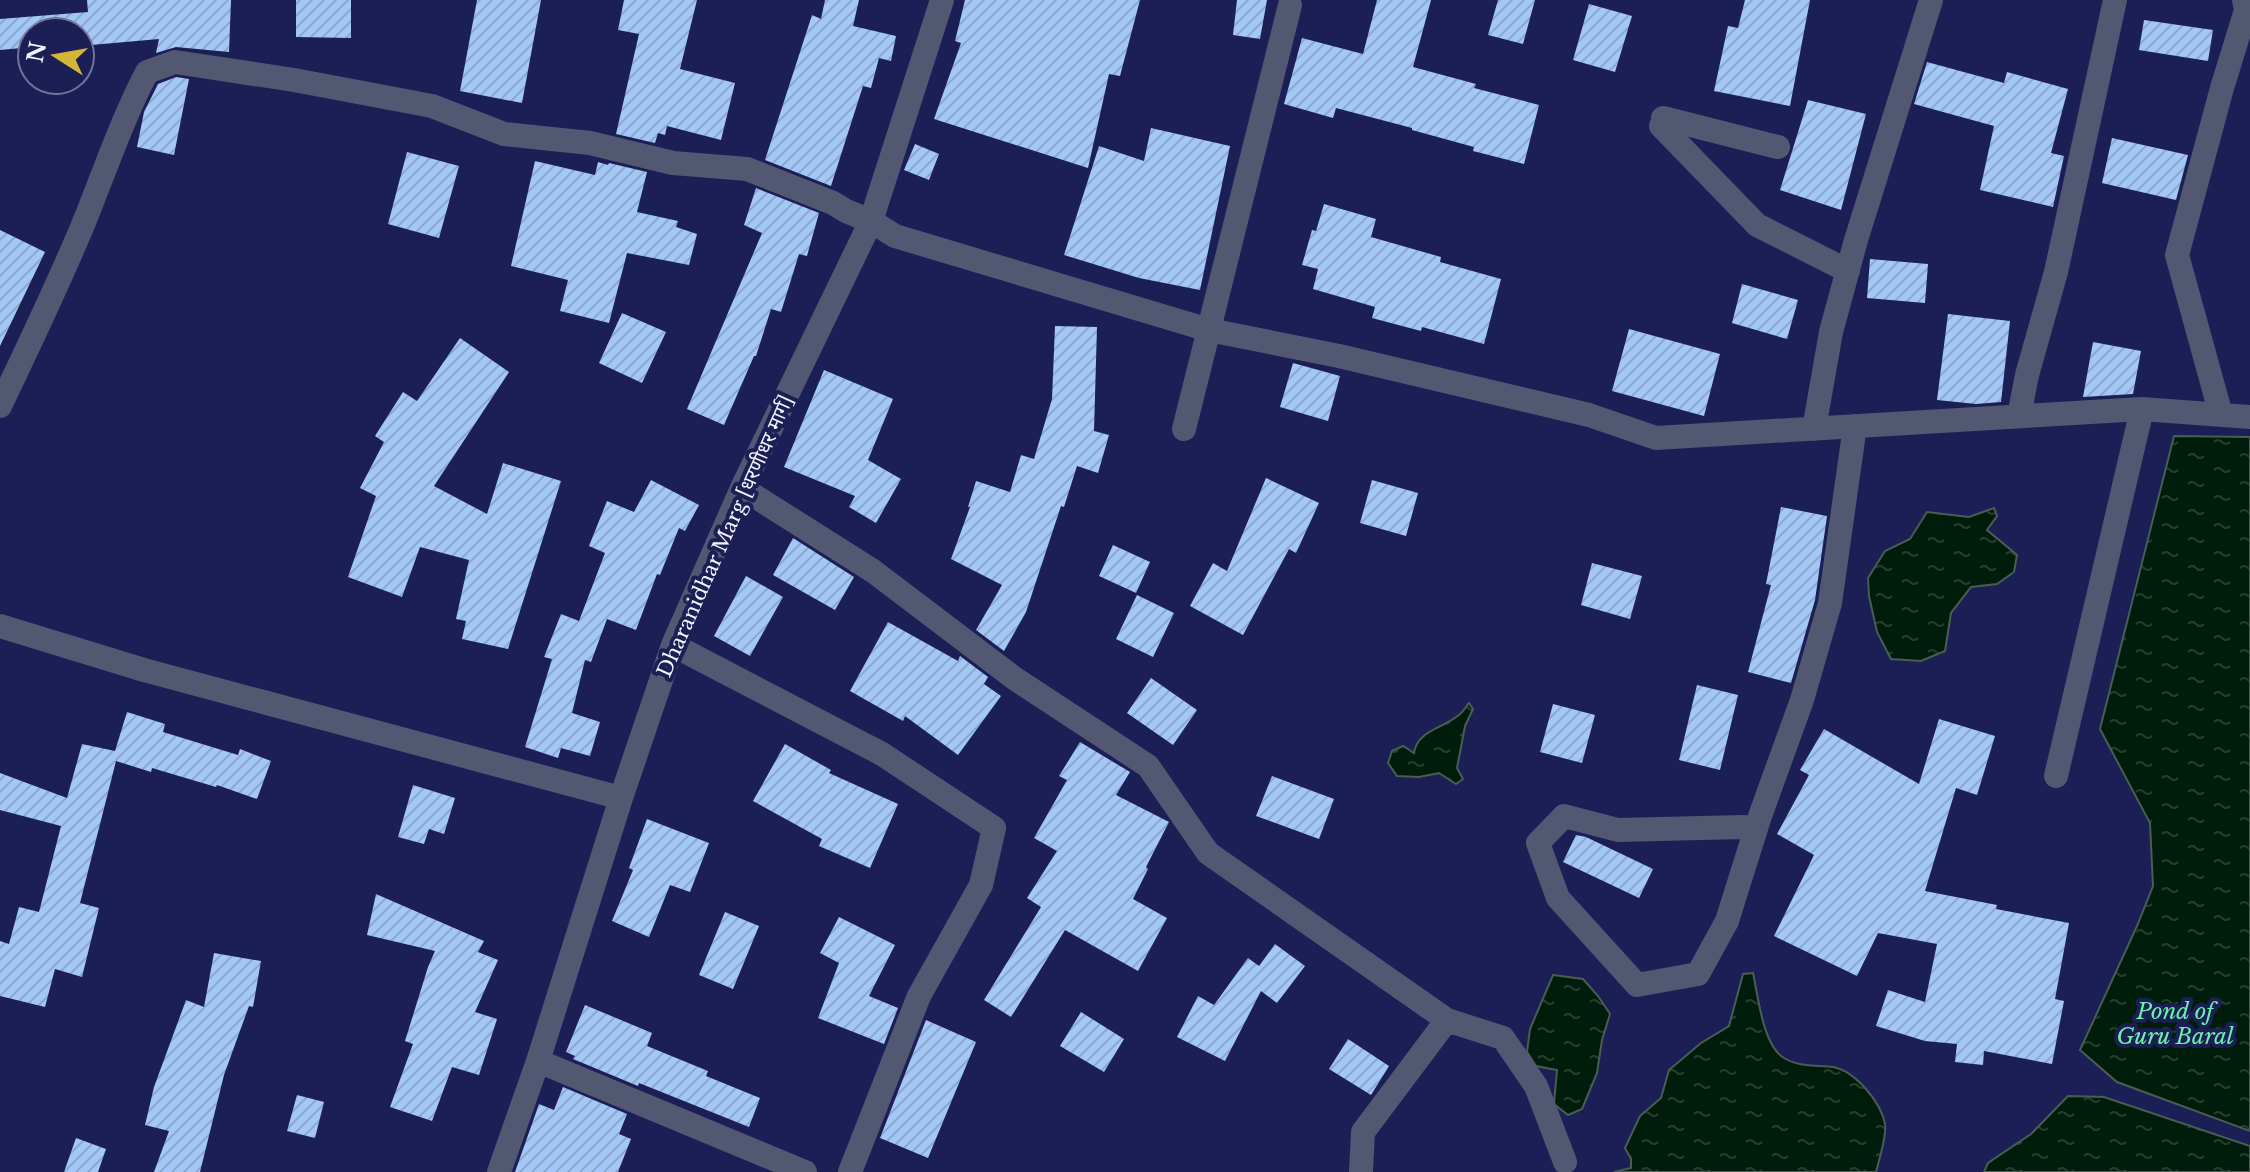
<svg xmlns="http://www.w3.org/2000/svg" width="2250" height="1172" viewBox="0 0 2250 1172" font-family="'Libre Baskerville','Noto Sans Devanagari',serif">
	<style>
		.water { fill: url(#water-ripples); stroke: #495d53; stroke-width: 2 }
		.building { fill: url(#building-hatch) }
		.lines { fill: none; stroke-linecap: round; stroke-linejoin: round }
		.minor { stroke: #525772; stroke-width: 24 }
		.labels { text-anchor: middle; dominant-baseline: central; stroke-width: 8; stroke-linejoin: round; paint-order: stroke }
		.street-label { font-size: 20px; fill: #f2f4fb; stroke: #1c1f56 }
		.water-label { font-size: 22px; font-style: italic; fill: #6cf2a6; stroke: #1c1f56 }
	</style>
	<defs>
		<pattern id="water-ripples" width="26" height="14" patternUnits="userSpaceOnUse" patternTransform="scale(2)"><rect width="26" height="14" fill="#001c0b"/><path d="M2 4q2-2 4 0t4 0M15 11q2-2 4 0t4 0" fill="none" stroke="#263e2f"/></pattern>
		<pattern id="building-hatch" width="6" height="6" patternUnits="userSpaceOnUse" patternTransform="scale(2)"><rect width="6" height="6" fill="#a3c7f7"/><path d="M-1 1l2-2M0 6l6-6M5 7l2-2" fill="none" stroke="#8ca8cc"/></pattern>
	</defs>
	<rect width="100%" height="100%" fill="#1c1f56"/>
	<!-- water -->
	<path class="water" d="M 2174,436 L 2250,437 L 2250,1131 L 2117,1082 L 2080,1050 L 2137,926 L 2153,886 L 2150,823 L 2100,729 Z
		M 1994,508 L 1997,516 L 1987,530 L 2017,555 L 2014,572 L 1997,584 L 1971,587 L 1951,613 L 1945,651 L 1921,661 L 1891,659 L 1877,632 L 1869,596 L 1868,578 L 1885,551 L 1910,539 L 1927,512 L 1969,517 Z
		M 1469,703 L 1473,709 L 1465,726 L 1457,768 L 1463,779 L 1456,784 L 1439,773 L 1419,777 L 1397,776 L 1388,763 L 1392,751 L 1403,746 L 1414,753 C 1417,730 1445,728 1460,714 C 1461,714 1468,704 1469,703 Z
		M 1753,973 C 1758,996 1763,1046 1784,1058 C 1798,1067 1817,1065 1833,1067 C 1855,1071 1881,1102 1885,1124 C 1887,1135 1879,1160 1876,1172 L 1614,1172 L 1631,1168 L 1631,1159 L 1625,1148 L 1640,1116 L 1661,1098 L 1669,1070 L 1701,1043 L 1729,1026 L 1743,974 Z
		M 1553,975 L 1583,979 L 1598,996 L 1610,1014 L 1602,1040 L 1597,1073 L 1582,1109 L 1568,1115 L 1554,1104 L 1557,1070 L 1536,1066 L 1527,1052 L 1530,1029 Z
		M 2068,1096 L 2104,1097 L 2250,1146 L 2250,1172 L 1984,1172 L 1988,1163 L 2031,1134 Z"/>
	<!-- building -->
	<path class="building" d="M 87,0 L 231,0 L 229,52 L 176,47 L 156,53 L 159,39 L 91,45 L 80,43 L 80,32 L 32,32 L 32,47 L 0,50 L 0,19 L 88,12 Z
		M 296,0 L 351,0 L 351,38 L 296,37 Z
		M 477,0 L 541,0 L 522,103 L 460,91 Z
		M 624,0 L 697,0 L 680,69 L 735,83 L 721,140 L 667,126 L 665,135 L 658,133 L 655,143 L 616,134 L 639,34 L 618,30 Z
		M 825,0 L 859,0 L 853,26 L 896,36 L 891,61 L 879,58 L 871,88 L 863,86 L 831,186 L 765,160 L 812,15 L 821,19 Z
		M 965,0 L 1140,0 L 1120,76 L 1109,74 L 1088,168 L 934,119 L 961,43 L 955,41 Z
		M 1237,0 L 1267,0 L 1260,39 L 1233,35 Z
		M 1377,0 L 1431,0 L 1413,67 L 1476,84 L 1474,88 L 1539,105 L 1524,164 L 1473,151 L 1474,147 L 1412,130 L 1412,128 L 1336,108 L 1333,118 L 1284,104 L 1302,38 L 1363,54 Z
		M 1498,0 L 1535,0 L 1523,44 L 1488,35 Z
		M 1745,0 L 1810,0 L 1790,106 L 1714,91 L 1728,26 L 1738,28 Z
		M 1589,4 L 1632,16 L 1615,72 L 1573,60 Z
		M 2144,20 L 2213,30 L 2208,61 L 2139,50 Z
		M 1927,62 L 2004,83 L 2007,72 L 2068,89 L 2051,153 L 2064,156 L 2053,207 L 1980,190 L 1994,126 L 1914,104 Z
		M 176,77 L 189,79 L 174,155 L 137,147 L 144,112 L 158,84 Z
		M 1808,100 L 1866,114 L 1841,210 L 1780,190 Z
		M 1151,128 L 1230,146 L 1200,290 L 1139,278 L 1064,255 L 1099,146 L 1144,161 Z
		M 2112,138 L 2188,155 L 2176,200 L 2102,183 Z
		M 915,144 L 939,154 L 929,180 L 904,170 Z
		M 407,152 L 459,166 L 439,238 L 388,224 Z
		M 535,161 L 595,175 L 598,162 L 608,165 L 609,163 L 647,172 L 637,212 L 678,221 L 676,227 L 697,234 L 689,265 L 627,253 L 609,323 L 560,311 L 568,280 L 511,266 Z
		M 756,188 L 819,213 L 807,256 L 799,254 L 781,312 L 771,309 L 756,356 L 754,356 L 724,425 L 687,409 L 762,233 L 744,225 Z
		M 1324,204 L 1376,219 L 1371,237 L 1441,257 L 1440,262 L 1501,279 L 1484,344 L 1422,327 L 1421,331 L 1372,318 L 1375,307 L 1313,289 L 1318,269 L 1302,265 L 1312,230 L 1316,231 Z
		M 0,230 L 45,252 L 0,346 Z
		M 1870,259 L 1928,264 L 1925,303 L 1867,298 Z
		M 1742,284 L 1798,300 L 1787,339 L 1732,323 Z
		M 622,313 L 666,332 L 642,383 L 599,363 Z
		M 1948,314 L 2010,321 L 2001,402 L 1976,404 L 1937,400 Z
		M 1055,326 L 1097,327 L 1094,431 L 1109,435 L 1098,473 L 1077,466 L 1064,507 L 1061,506 L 1026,612 L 1004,651 L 976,630 L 1002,585 L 951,559 L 970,507 L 968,507 L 976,481 L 1010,492 L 1021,455 L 1034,459 L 1052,399 Z
		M 1629,329 L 1720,354 L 1704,416 L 1612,391 Z
		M 460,338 L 509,372 L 434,486 L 487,514 L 503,463 L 561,481 L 508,649 L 462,639 L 466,621 L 456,619 L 469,560 L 420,547 L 402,597 L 348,577 L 376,496 L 360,488 L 384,442 L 375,436 L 403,392 L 417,401 Z
		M 2093,342 L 2141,351 L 2133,394 L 2083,397 Z
		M 1293,363 L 1340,376 L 1328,421 L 1280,407 Z
		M 824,370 L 893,399 L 868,460 L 901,479 L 876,523 L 849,507 L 855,496 L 784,467 Z
		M 1266,478 L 1319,503 L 1296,553 L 1289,549 L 1243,635 L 1190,606 L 1213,563 L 1227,571 Z
		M 651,480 L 699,505 L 685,531 L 679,528 L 660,575 L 657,574 L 636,630 L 607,619 L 591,662 L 585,660 L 572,713 L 600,722 L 590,756 L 561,748 L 558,758 L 525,747 L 552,659 L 544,657 L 561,614 L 579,621 L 605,553 L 589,546 L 607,501 L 634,512 Z
		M 1372,480 L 1418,493 L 1406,536 L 1360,523 Z
		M 1781,507 L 1827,516 L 1815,600 L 1791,683 L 1748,672 L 1771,585 L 1766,584 Z
		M 793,538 L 854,577 L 835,610 L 773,575 Z
		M 1113,545 L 1150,562 L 1136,593 L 1099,576 Z
		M 1592,563 L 1642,576 L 1630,619 L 1581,605 Z
		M 746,576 L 783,597 L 750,656 L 714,636 Z
		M 1137,595 L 1174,613 L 1153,657 L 1116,639 Z
		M 888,622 L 958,661 L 960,656 L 988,677 L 984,684 L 1001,696 L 958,755 L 905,716 L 903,721 L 850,691 Z
		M 1151,678 L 1197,710 L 1173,745 L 1127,713 Z
		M 1697,685 L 1738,695 L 1720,770 L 1679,760 Z
		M 1553,704 L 1595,715 L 1582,763 L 1540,752 Z
		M 127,712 L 165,724 L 163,732 L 238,755 L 240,749 L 271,761 L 257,799 L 217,785 L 216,787 L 152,768 L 151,772 L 116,761 L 80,903 L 99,908 L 82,977 L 55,969 L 45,1007 L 0,996 L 0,941 L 9,944 L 19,907 L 39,912 L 61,826 L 0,810 L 0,773 L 67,798 L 82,744 L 115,751 Z
		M 1939,719 L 1995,736 L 1977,795 L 1956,788 L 1925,891 L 1997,905 L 1996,909 L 2069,923 L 2055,999 L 2064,1001 L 2052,1064 L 1984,1051 L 1983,1065 L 1955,1062 L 1957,1044 L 1925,1041 L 1876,1026 L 1888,990 L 1925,1002 L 1937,944 L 1878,933 L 1857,976 L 1774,936 L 1814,855 L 1777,834 L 1809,775 L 1800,770 L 1824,729 L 1919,784 Z
		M 1080,742 L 1130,772 L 1116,795 L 1169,822 L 1146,867 L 1148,869 L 1133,899 L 1167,918 L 1138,971 L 1065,930 L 1011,1017 L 984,1000 L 1041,907 L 1027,898 L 1057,851 L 1034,838 L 1067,780 L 1059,776 Z
		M 785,744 L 831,770 L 829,773 L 898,804 L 870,868 L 819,846 L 822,839 L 753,801 Z
		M 1272,776 L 1334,799 L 1319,839 L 1256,816 Z
		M 413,785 L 455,798 L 444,834 L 429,829 L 424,844 L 398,837 Z
		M 647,819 L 709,843 L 690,892 L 670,885 L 649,937 L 612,921 L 633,870 L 629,868 Z
		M 1576,835 L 1586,837 L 1653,869 L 1639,898 L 1563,862 Z
		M 376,894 L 484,941 L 478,952 L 498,960 L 475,1012 L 497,1019 L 479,1075 L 452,1067 L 432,1121 L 390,1107 L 413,1044 L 405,1041 L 428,967 L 435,951 L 367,935 Z
		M 725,912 L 759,926 L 733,989 L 699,975 Z
		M 839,917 L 895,945 L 869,996 L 898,1008 L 884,1044 L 818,1018 L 839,963 L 820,953 Z
		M 1275,944 L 1305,966 L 1277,1003 L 1261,991 L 1225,1061 L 1177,1037 L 1198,996 L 1214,1005 L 1248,958 L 1259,966 Z
		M 214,953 L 261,961 L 253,1007 L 249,1006 L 224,1075 L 200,1172 L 154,1172 L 169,1131 L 145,1125 L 154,1087 L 186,1000 L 204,1007 Z
		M 585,1005 L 652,1033 L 647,1046 L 708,1071 L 706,1076 L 760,1098 L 749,1127 L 639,1083 L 638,1086 L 573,1059 L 575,1056 L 566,1052 Z
		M 1081,1012 L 1124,1039 L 1104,1072 L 1060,1046 Z
		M 926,1020 L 976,1042 L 928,1158 L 880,1138 Z
		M 1348,1039 L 1389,1066 L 1371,1095 L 1329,1069 Z
		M 563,1087 L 627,1114 L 619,1134 L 631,1139 L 618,1172 L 515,1172 L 539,1104 L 554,1110 Z
		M 297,1095 L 324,1102 L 315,1138 L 287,1131 Z
		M 76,1138 L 106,1149 L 98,1172 L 64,1172 Z"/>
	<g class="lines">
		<!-- minor -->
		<path class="minor" d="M 1663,118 L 1778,147
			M 1661,126 L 1757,225 L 1848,271
			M 0,406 C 30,343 61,279 87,215 C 106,167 123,118 147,72 L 175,62 L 294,80 L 432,106 L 504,134 L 590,143 L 673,163 L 747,169 L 833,203 L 846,211 L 871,221 L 895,236 L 1209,330 L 1339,356 L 1589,415 L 1656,438 L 2142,409 L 2056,776
			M 2142,409 L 2250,417
			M 2221,415 L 2177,255 L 2222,88 L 2246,10 L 2244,0
			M 2019,416 L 2027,375 L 2056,272 L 2115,0
			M 1184,429 L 1290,5
			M 1814,429 L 1831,332 L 1856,240 L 1931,0
			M 742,488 L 873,571 L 1014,678 L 1148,766 L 1208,853 L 1447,1020 L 1503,1038 L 1536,1086 L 1565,1162
			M 0,626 L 144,670 L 621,798
			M 673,645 L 882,754 L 994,828 L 981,885 L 919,996 L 850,1172
			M 1744,827 L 1618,830 L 1564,816 L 1538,843 L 1558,898 L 1637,985 L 1698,974 L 1727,921 L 1760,816 L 1802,700 L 1830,603 L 1855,426
			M 538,1061 L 805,1172
			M 499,1172 L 538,1061 L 621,798 L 673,645 L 742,488 L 871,221 L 942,0
			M 1361,1172 L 1363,1132 L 1447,1020"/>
	</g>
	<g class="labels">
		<!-- street labels -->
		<g class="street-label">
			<text transform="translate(725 536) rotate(-66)">Dharanidhar Marg [धरणीधर मार्ग]</text>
		</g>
		<!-- water labels -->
		<g class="water-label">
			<text x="2175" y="1011">Pond of<tspan x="2175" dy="25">Guru Baral</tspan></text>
		</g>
	</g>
	<!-- north arrow -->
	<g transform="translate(56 56) rotate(281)"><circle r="38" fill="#1c1f56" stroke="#727498" stroke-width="2"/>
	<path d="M0-6L14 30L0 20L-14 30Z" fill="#d3b635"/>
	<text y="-12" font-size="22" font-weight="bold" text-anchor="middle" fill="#f2f4fb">N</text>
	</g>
</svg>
